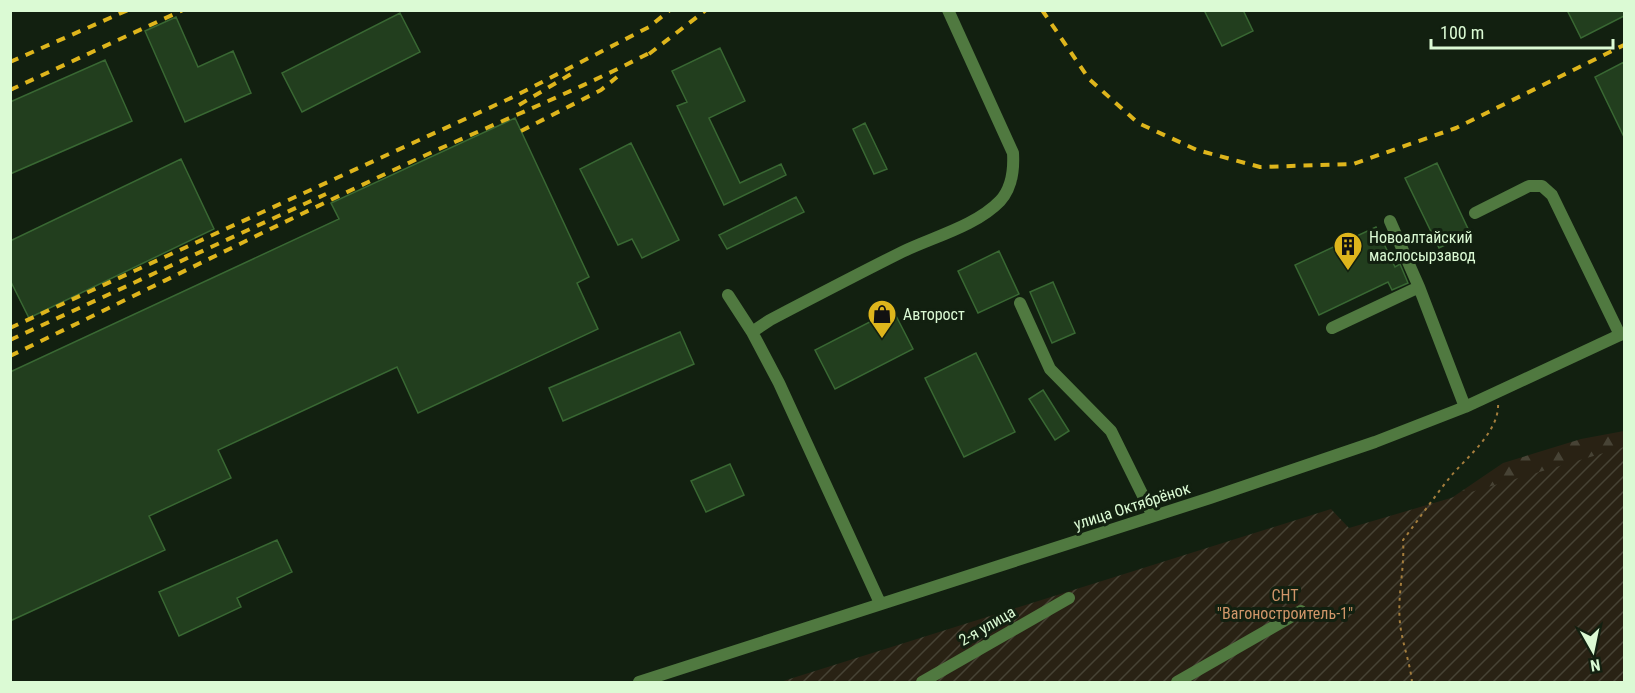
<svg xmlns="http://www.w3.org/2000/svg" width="1635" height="693" viewBox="0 0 1635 693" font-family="'Roboto Condensed',sans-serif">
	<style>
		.forest { fill: url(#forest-firs) }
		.garden { fill: url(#garden-furrows) }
		.building { fill: #223e1e; stroke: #396833; stroke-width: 1.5 }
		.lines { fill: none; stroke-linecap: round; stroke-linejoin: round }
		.path { stroke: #a57e3d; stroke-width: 2; stroke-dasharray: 3 4.5; stroke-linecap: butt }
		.minor { stroke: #507940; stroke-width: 12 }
		.rail { stroke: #deb51c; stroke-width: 4; stroke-dasharray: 9 8; stroke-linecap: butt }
		.labels { text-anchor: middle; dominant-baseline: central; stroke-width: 6; stroke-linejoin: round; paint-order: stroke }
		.poi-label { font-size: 16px; fill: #dbfad4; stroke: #122010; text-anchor: start }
		.street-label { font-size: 16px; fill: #dbfad4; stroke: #122010 }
		.park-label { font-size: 16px; fill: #d09669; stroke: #122010 }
	</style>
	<defs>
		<pattern id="forest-firs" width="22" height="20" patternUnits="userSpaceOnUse" patternTransform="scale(1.5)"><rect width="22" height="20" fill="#292214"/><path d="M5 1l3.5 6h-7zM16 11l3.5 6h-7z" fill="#474335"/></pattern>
		<pattern id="garden-furrows" width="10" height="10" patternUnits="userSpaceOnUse" patternTransform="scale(1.5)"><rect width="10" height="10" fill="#292214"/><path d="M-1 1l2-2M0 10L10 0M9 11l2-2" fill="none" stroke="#474335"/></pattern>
	</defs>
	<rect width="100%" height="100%" fill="#122010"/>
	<!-- forest -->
	<path class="forest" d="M 1624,431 L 1624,459 L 1418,508 L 1450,499 L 1503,463 L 1581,439 Z"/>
	<!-- garden -->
	<path class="garden" d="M 1624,447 L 1624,682 L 780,682 L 1331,509 L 1349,528 Z"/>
	<!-- building -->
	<path class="building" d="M 1204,10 L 1243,10 L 1253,31 L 1222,46 Z
		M 1567,10 L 1624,10 L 1624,16 L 1581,38 Z
		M 400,13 L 420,52 L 302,112 L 282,73 Z
		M 176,17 L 198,67 L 233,51 L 251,93 L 185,122 L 145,31 Z
		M 720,48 L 745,101 L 709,118 L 740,183 L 781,164 L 786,175 L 724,205 L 677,106 L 687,102 L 672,71 Z
		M 105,60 L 132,121 L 10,174 L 10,102 Z
		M 1624,62 L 1624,137 L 1595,77 Z
		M 515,118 L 589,277 L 577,283 L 598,329 L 418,413 L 397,367 L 218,450 L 231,478 L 149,516 L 165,550 L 10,621 L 10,372 L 339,219 L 331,203 Z
		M 865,123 L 887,169 L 874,174 L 853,129 Z
		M 631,143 L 679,240 L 642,258 L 632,239 L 618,245 L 580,169 Z
		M 181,159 L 214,229 L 29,318 L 10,280 L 10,241 Z
		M 1437,163 L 1470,233 L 1439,248 L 1405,178 Z
		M 796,197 L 804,212 L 727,249 L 719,235 Z
		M 1376,227 L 1395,267 L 1400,264 L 1408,283 L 1392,290 L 1388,282 L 1319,315 L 1295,265 Z
		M 999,251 L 1019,294 L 978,313 L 958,271 Z
		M 1053,282 L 1075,333 L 1052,343 L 1030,292 Z
		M 893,310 L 913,349 L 835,389 L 815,350 Z
		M 680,332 L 694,364 L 563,421 L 549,388 Z
		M 976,353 L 1015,432 L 964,457 L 925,378 Z
		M 1043,390 L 1069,431 L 1055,440 L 1029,399 Z
		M 730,464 L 744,495 L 706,512 L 691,481 Z
		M 277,540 L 292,572 L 237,598 L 241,607 L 179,636 L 159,592 Z"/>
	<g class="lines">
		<!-- path -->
		<path class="path" d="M 1412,682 C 1410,662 1402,643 1400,623 C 1397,595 1405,569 1403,540 C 1419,519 1434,497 1451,476 C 1467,457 1500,431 1498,403"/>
		<!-- minor -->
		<path class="minor" d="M 1475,213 L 1529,186 L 1542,186 L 1552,195 L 1620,335
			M 1390,221 L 1419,287
			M 728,295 L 752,332
			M 1020,303 L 1050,369 L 1111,431 L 1153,516
			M 1332,328 L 1419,287 L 1465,407
			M 880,603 L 779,383 L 752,332 L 770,320 C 814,297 858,274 902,252 C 933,237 976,226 1000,201 C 1012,188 1014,170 1013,153 L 948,10
			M 639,682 L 1210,498 L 1375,442 L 1465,407 L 1624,333
			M 922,682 L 1069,598
			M 1177,682 L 1301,611"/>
		<!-- rail -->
		<path class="rail" d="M 1042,10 L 1089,79 L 1138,123 L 1197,150 L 1260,167 L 1353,164 L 1456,128 L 1624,45
			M 649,54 L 706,10
			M 10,62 L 128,10
			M 10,90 L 183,10
			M 519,105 L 571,74
			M 521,131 L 601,90 L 617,77
			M 10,328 L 513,97 L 649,27 L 670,10
			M 10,340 L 326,194
			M 10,356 C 145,291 280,223 415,160 C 495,123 577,91 655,50"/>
	</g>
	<!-- icons -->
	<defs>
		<g id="building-pin" transform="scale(1.5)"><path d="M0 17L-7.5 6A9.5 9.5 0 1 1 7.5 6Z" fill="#deb51c" stroke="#122010"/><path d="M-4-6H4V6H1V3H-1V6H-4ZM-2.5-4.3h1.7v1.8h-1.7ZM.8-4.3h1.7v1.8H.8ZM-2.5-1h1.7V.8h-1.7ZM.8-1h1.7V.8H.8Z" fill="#111"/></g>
		<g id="shop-pin" transform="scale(1.5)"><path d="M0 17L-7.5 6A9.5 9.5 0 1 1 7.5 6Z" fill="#deb51c" stroke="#122010"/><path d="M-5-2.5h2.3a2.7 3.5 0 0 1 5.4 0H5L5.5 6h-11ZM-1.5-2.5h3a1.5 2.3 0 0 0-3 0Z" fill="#111"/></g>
	</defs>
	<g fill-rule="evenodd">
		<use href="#building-pin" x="1348" y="246"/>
		<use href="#shop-pin" x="882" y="314"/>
	</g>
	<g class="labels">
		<!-- poi labels -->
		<g class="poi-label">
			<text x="1369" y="237">Новоалтайский<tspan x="1369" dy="18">маслосырзавод</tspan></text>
			<text x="903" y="314">Авторост</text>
		</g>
		<!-- street labels -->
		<g class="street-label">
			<text transform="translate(1132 506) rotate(-18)">улица Октябрёнок</text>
			<text transform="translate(987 626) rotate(-30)">2-я улица</text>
		</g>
		<!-- park labels -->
		<g class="park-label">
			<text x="1285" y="595">СНТ<tspan x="1285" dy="18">"Вагоностроитель-1"</tspan></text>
		</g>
	</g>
	<!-- border -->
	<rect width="1635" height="693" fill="none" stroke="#dbfad4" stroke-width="24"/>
	<!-- north arrow -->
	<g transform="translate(1593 651) rotate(171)" stroke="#122010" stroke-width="4.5" paint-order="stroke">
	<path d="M0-4.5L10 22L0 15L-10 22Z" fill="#dbfad4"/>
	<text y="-9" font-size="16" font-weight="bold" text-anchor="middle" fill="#dbfad4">N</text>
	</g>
	<!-- scale -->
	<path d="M1431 39v9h182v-9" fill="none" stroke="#dbfad4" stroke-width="3"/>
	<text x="1440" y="39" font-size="18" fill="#dbfad4" stroke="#122010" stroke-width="4.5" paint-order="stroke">100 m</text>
</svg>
